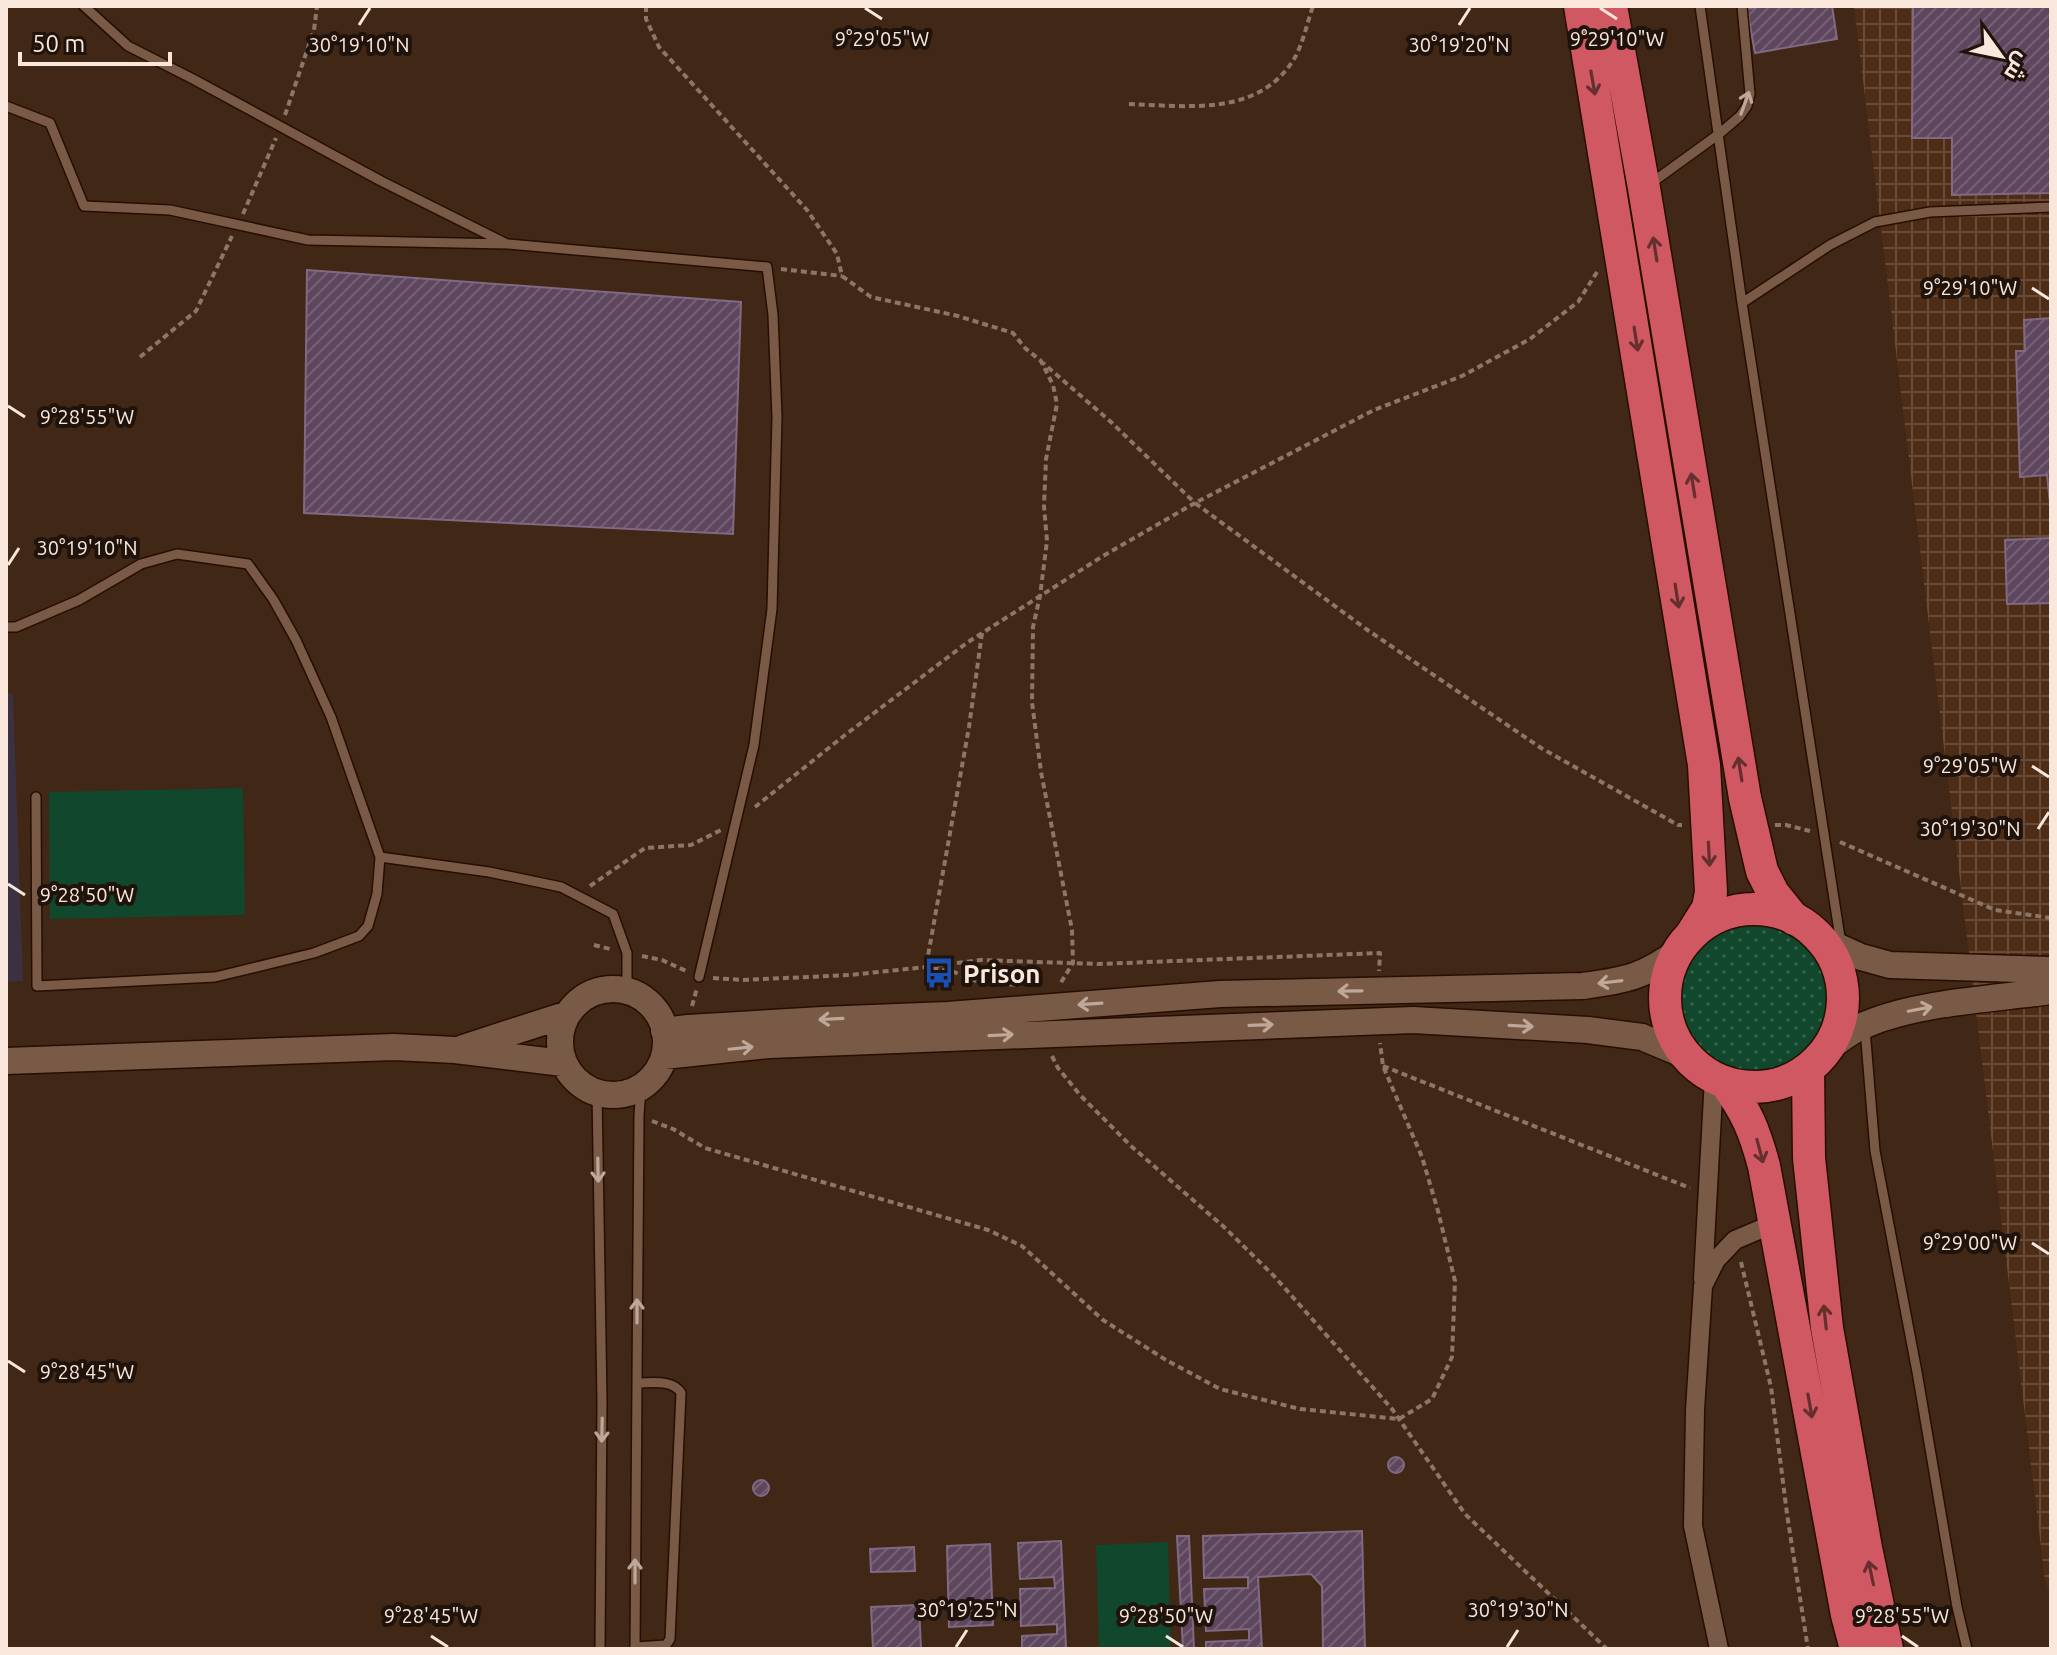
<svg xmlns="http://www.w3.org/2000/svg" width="2057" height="1655" viewBox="0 0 2057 1655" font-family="Ubuntu,Cairo,sans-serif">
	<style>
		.industrial { fill: url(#industrial-grid) }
		.education { fill: #3c3140 }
		.grass { fill: url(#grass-dots) }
		.pitch { fill: #10472d }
		.building { fill: url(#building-hatch); stroke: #826983; stroke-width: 2 }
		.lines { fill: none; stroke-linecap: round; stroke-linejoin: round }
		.service-casing { stroke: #270e00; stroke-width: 12 }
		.minor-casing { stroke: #270e00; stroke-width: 21 }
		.secondary-casing { stroke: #270e00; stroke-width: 29 }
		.trunk-casing { stroke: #270e00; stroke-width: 35 }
		.path { stroke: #8d7667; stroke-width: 4; stroke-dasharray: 6 4; stroke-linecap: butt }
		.service { stroke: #785a47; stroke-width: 9 }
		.minor { stroke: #785a47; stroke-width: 18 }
		.secondary { stroke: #785a47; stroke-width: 26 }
		.trunk { stroke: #cf5862; stroke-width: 32 }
		.oneway { stroke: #652f2e }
		.oneway2 { stroke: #bfa899 }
		.ticks { fill: none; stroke: #f9e7dc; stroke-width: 3 }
		.labels { text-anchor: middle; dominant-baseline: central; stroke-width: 8; stroke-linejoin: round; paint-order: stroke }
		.poi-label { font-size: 26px; font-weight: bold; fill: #f9e7dc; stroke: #1f130b; text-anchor: start }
		.ticks-label { font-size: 20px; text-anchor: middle; fill: #f9e7dc; stroke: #1f130b; stroke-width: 8; stroke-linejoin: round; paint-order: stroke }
	</style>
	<defs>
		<pattern id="industrial-grid" width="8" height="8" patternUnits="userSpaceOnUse" patternTransform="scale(2)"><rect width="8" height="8" fill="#4e2d17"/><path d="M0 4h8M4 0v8" fill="none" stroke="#684b38"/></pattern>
		<pattern id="grass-dots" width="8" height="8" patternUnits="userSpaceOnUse" patternTransform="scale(2)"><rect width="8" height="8" fill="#10472d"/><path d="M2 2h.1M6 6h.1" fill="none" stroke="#34624b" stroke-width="1.8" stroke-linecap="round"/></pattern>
		<pattern id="building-hatch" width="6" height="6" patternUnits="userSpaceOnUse" patternTransform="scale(2)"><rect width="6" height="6" fill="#5d465e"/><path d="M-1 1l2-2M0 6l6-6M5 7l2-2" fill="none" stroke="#756174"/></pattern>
	</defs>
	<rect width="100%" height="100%" fill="#412715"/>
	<!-- industrial -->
	<path class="industrial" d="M 1854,6 L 2051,6 L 2051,1596 L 2045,1580 Z"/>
	<!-- education -->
	<path class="education" d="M 6,693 L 13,694 L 23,981 L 6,982 Z"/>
	<!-- grass -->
	<path class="grass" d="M1677 998a77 77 0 1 1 154 0a77 77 0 1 1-154 0Z"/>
	<!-- pitch -->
	<path class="pitch" d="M 243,788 L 245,915 L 50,919 L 49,792 Z
		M 1168,1542 L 1171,1649 L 1099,1649 L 1096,1545 Z"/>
	<!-- building -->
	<path class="building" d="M 1763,6 L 1832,6 L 1837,39 L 1755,53 L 1747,9 Z
		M 1913,6 L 2051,6 L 2051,193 L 1952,195 L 1952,138 L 1912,138 Z
		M 307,270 L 741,302 L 733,534 L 304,513 Z
		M 2051,318 L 2051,512 L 2047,475 L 2020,477 L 2016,351 L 2025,351 L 2024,320 Z
		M 2051,538 L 2051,603 L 2007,604 L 2005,540 Z
		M1388 1465a8 8 0 1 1 16 0a8 8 0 1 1-16 0Z
		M753 1488a8 8 0 1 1 16 0a8 8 0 1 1-16 0Z
		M 1362,1531 L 1365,1649 L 1323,1649 L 1322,1586 L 1311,1574 L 1258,1577 L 1262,1649 L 1206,1649 L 1206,1642 L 1249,1640 L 1249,1629 L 1206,1631 L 1204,1589 L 1248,1588 L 1248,1577 L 1204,1578 L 1203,1536 Z
		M 1177,1536 L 1189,1536 L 1194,1649 L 1183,1649 Z
		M 1061,1541 L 1066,1647 L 1068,1649 L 1022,1649 L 1022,1636 L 1057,1634 L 1057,1624 L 1021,1626 L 1020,1589 L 1055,1588 L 1054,1577 L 1020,1579 L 1018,1543 Z
		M 990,1544 L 993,1625 L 949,1627 L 947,1546 Z
		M 914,1547 L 915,1571 L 871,1572 L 870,1549 Z
		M 919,1605 L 921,1649 L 873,1649 L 871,1607 Z"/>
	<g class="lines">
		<!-- service casing -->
		<g class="service-casing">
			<path id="service" d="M 84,6 L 128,46 L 193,79 L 381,181 L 505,243
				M 1700,6 L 1742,303 L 1841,944
				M 6,106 L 50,123 L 84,206 L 170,210 L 308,240 L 508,244 L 767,267 L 773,315 L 777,417 L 772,609 L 754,745 L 699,977
				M 1650,184 L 1719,134 L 1740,116 L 1747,106 L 1750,94 L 1742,6
				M 1742,303 L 1830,245 L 1875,222 L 1930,212 L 2051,207
				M 6,627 L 16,627 L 79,600 L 141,564 L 177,554 L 248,564 L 273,599 L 296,640 L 331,717 L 380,857 L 377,894 L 368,926 L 359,936 L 314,953 L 215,977 L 37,986 L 36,797
				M 380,857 L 489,872 L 561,887 L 613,914 L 627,953 L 627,990
				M 1865,1029 L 1875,1151 L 1917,1372 L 1957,1607 L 1967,1649
				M 597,1092 L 602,1402 L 600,1649
				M 635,1647 L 666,1645 L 670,1639 L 681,1393 C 673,1379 651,1383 637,1383
				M 635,1649 L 639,1115 L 641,1088"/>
		</g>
		<!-- minor casing -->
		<g class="minor-casing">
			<path id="minor" d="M 1703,1279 L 1714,1078
				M 1719,1649 L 1693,1526 L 1695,1410 L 1703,1286 L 1716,1260 L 1735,1240 L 1775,1223"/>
		</g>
		<!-- secondary casing -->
		<g class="secondary-casing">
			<path id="secondary" d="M 1821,939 L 1861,957 L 1890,965 L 2051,970
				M560 1042a53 53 0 1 1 106 0a53 53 0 1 1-106 0Z
				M 664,1031 L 688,1028 L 822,1020 L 948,1015 L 1220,994 L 1583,986 C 1627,980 1643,977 1679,951
				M 463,1048 L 568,1014
				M 1825,1051 C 1838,1041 1851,1030 1867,1024 C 1920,1002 1993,999 2051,991
				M 664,1056 L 769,1045 L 1413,1020 L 1588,1030 L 1642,1037 L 1687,1056
				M 6,1061 L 394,1047 L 455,1050 L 563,1063"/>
		</g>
		<!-- trunk casing -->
		<g class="trunk-casing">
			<path id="trunk" d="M 1580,6 L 1704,765 L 1711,892 L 1708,908 L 1691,935
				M 1611,6 L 1644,188 L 1745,798 L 1762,871 L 1773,893 L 1794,919
				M1665 998a89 89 0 1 1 178 0a89 89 0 1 1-178 0Z
				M 1808,1069 L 1809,1158 L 1827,1328 L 1866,1548 L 1887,1649
				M 1725,1082 C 1747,1113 1754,1129 1764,1166 L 1847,1615 L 1856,1649"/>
		</g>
		<!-- path -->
		<path class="path" d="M 646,6 L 646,19 L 659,47 L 807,210 L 837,254 L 842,276 L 871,297 L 958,316 L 1013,333 L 1025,348 L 1041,361 L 1053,385 L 1057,404 L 1046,459 L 1044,506 L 1047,541 L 1040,596 L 1033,627 L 1032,702 L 1041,772 L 1072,930 L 1073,963 L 1060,984
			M 1129,104 C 1188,106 1258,117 1294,59 C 1303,44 1307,23 1313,6
			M 285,115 L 314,30 L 317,6
			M 243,214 L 276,138
			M 781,269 L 842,276
			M 1597,272 L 1578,302 L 1530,339 L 1462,376 L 1374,410 L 1195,503 L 1366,629 L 1541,748 L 1678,825 L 1682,825
			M 140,357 L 196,311 L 232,236
			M 982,633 L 969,727 L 926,967 L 980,960 L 1098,964 L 1380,953 L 1379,971
			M 755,807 L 845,735 L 968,642 L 1103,556 L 1195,503 L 1111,422 L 1043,363
			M 1775,825 L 1786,825 L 1810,831
			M 1840,842 L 1995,910 L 2051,918
			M 590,886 L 645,848 L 691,845 L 721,830
			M 594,945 L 610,949
			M 642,956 L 662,960 L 686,971
			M 713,978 L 743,980 L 850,975 L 926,967 L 954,972 L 981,983 L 1021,985
			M 692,1006 L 697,988
			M 1052,1056 L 1058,1068 L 1080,1095 L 1131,1146 L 1224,1227 L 1274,1276 L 1392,1409 L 1465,1514 L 1607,1649
			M 1383,1066 L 1690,1188
			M 652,1121 L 673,1129 L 705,1148 L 988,1230 L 1022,1246 L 1103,1320 L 1166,1360 L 1220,1389 L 1300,1409 L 1399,1419 L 1432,1399 L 1452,1357 L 1455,1281 L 1438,1211 L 1422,1157 L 1383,1066 L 1380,1043
			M 1741,1262 L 1771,1387 L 1787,1514 L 1808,1649"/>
		<!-- service -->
		<use href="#service" class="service"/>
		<!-- minor -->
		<use href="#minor" class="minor"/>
		<!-- secondary -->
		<use href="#secondary" class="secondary"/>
		<!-- trunk -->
		<use href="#trunk" class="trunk"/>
	</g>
	<!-- one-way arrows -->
	<defs><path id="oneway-shaft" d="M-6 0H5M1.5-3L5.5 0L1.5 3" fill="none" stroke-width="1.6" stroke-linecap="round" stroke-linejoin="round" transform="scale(2)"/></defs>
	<g class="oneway">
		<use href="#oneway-shaft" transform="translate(1593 83) rotate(80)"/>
		<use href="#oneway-shaft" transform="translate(1655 249) rotate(-99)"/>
		<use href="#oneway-shaft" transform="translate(1636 339) rotate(81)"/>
		<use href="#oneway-shaft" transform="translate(1693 485) rotate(-99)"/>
		<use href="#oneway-shaft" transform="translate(1677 596) rotate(81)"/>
		<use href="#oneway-shaft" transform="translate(1740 769) rotate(-99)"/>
		<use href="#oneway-shaft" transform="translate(1709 854) rotate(87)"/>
		<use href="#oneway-shaft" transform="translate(1760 1151) rotate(75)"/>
		<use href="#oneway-shaft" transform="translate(1825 1317) rotate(-96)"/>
		<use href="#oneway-shaft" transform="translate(1810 1406) rotate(80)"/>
		<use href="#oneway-shaft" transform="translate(1871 1573) rotate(-102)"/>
	</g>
	<g class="oneway2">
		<use href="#oneway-shaft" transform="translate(1745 103) rotate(-70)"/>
		<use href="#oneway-shaft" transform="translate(1610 982) rotate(173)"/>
		<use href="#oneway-shaft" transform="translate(1350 991) rotate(179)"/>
		<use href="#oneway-shaft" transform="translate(1090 1004) rotate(176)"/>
		<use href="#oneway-shaft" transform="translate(1920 1009) rotate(-11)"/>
		<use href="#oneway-shaft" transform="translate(831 1019) rotate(177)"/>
		<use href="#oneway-shaft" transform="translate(1261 1025) rotate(-2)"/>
		<use href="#oneway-shaft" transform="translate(1521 1026) rotate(3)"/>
		<use href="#oneway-shaft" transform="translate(1001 1035) rotate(-3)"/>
		<use href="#oneway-shaft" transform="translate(741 1048) rotate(-6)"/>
		<use href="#oneway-shaft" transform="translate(598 1170) rotate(89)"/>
		<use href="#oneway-shaft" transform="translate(637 1311) rotate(-90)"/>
		<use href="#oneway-shaft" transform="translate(602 1430) rotate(91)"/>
		<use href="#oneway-shaft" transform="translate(635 1571) rotate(-90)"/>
	</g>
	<!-- ticks -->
	<path class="ticks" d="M 865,8 L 882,19M 1600,8 L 1617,19M 359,25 L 370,8M 1459,25 L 1470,8M 2032,288 L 2049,299M 8,406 L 25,417M 8,565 L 19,548M 2032,766 L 2049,777M 2038,829 L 2049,812M 8,884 L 25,895M 2032,1243 L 2049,1254M 8,1361 L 25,1372M 431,1636 L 448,1647M 1166,1636 L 1183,1647M 1902,1636 L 1918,1647M 956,1647 L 967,1630M 1507,1647 L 1518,1630"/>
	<!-- icons -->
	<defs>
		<g id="bus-bare" transform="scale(2.4)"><path d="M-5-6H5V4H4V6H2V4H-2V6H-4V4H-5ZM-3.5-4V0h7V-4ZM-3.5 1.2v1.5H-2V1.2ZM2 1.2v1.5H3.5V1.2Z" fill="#1a4fb4" stroke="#1f130b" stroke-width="2.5" paint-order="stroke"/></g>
	</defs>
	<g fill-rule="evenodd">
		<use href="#bus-bare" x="939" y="973"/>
	</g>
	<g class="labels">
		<!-- poi labels -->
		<g class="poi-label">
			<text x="963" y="973">Prison</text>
		</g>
	</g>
	<g class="ticks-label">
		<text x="882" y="46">9°29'05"W</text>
		<text x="1617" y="46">9°29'10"W</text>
		<text x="359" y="52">30°19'10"N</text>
		<text x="1459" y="52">30°19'20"N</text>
		<text x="1970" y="295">9°29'10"W</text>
		<text x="87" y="424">9°28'55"W</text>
		<text x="87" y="555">30°19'10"N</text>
		<text x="1970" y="773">9°29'05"W</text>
		<text x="1970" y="836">30°19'30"N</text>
		<text x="87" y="902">9°28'50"W</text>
		<text x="1970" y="1250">9°29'00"W</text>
		<text x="87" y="1379">9°28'45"W</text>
		<text x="967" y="1617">30°19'25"N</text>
		<text x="1518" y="1617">30°19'30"N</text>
		<text x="431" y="1623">9°28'45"W</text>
		<text x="1166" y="1623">9°28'50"W</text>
		<text x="1902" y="1623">9°28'55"W</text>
	</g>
	<!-- border -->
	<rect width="2057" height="1655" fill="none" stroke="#f9e7dc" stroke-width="16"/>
	<!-- north arrow -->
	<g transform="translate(2001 56) rotate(123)" stroke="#1f130b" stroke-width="6" paint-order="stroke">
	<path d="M0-6L14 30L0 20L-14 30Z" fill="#f9e7dc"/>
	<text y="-12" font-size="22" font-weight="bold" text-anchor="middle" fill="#f9e7dc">ش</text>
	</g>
	<!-- scale -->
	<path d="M20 52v12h150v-12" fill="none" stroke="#f9e7dc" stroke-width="4"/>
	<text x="32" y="52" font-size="24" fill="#f9e7dc" stroke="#1f130b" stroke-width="6" paint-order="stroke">50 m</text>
</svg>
